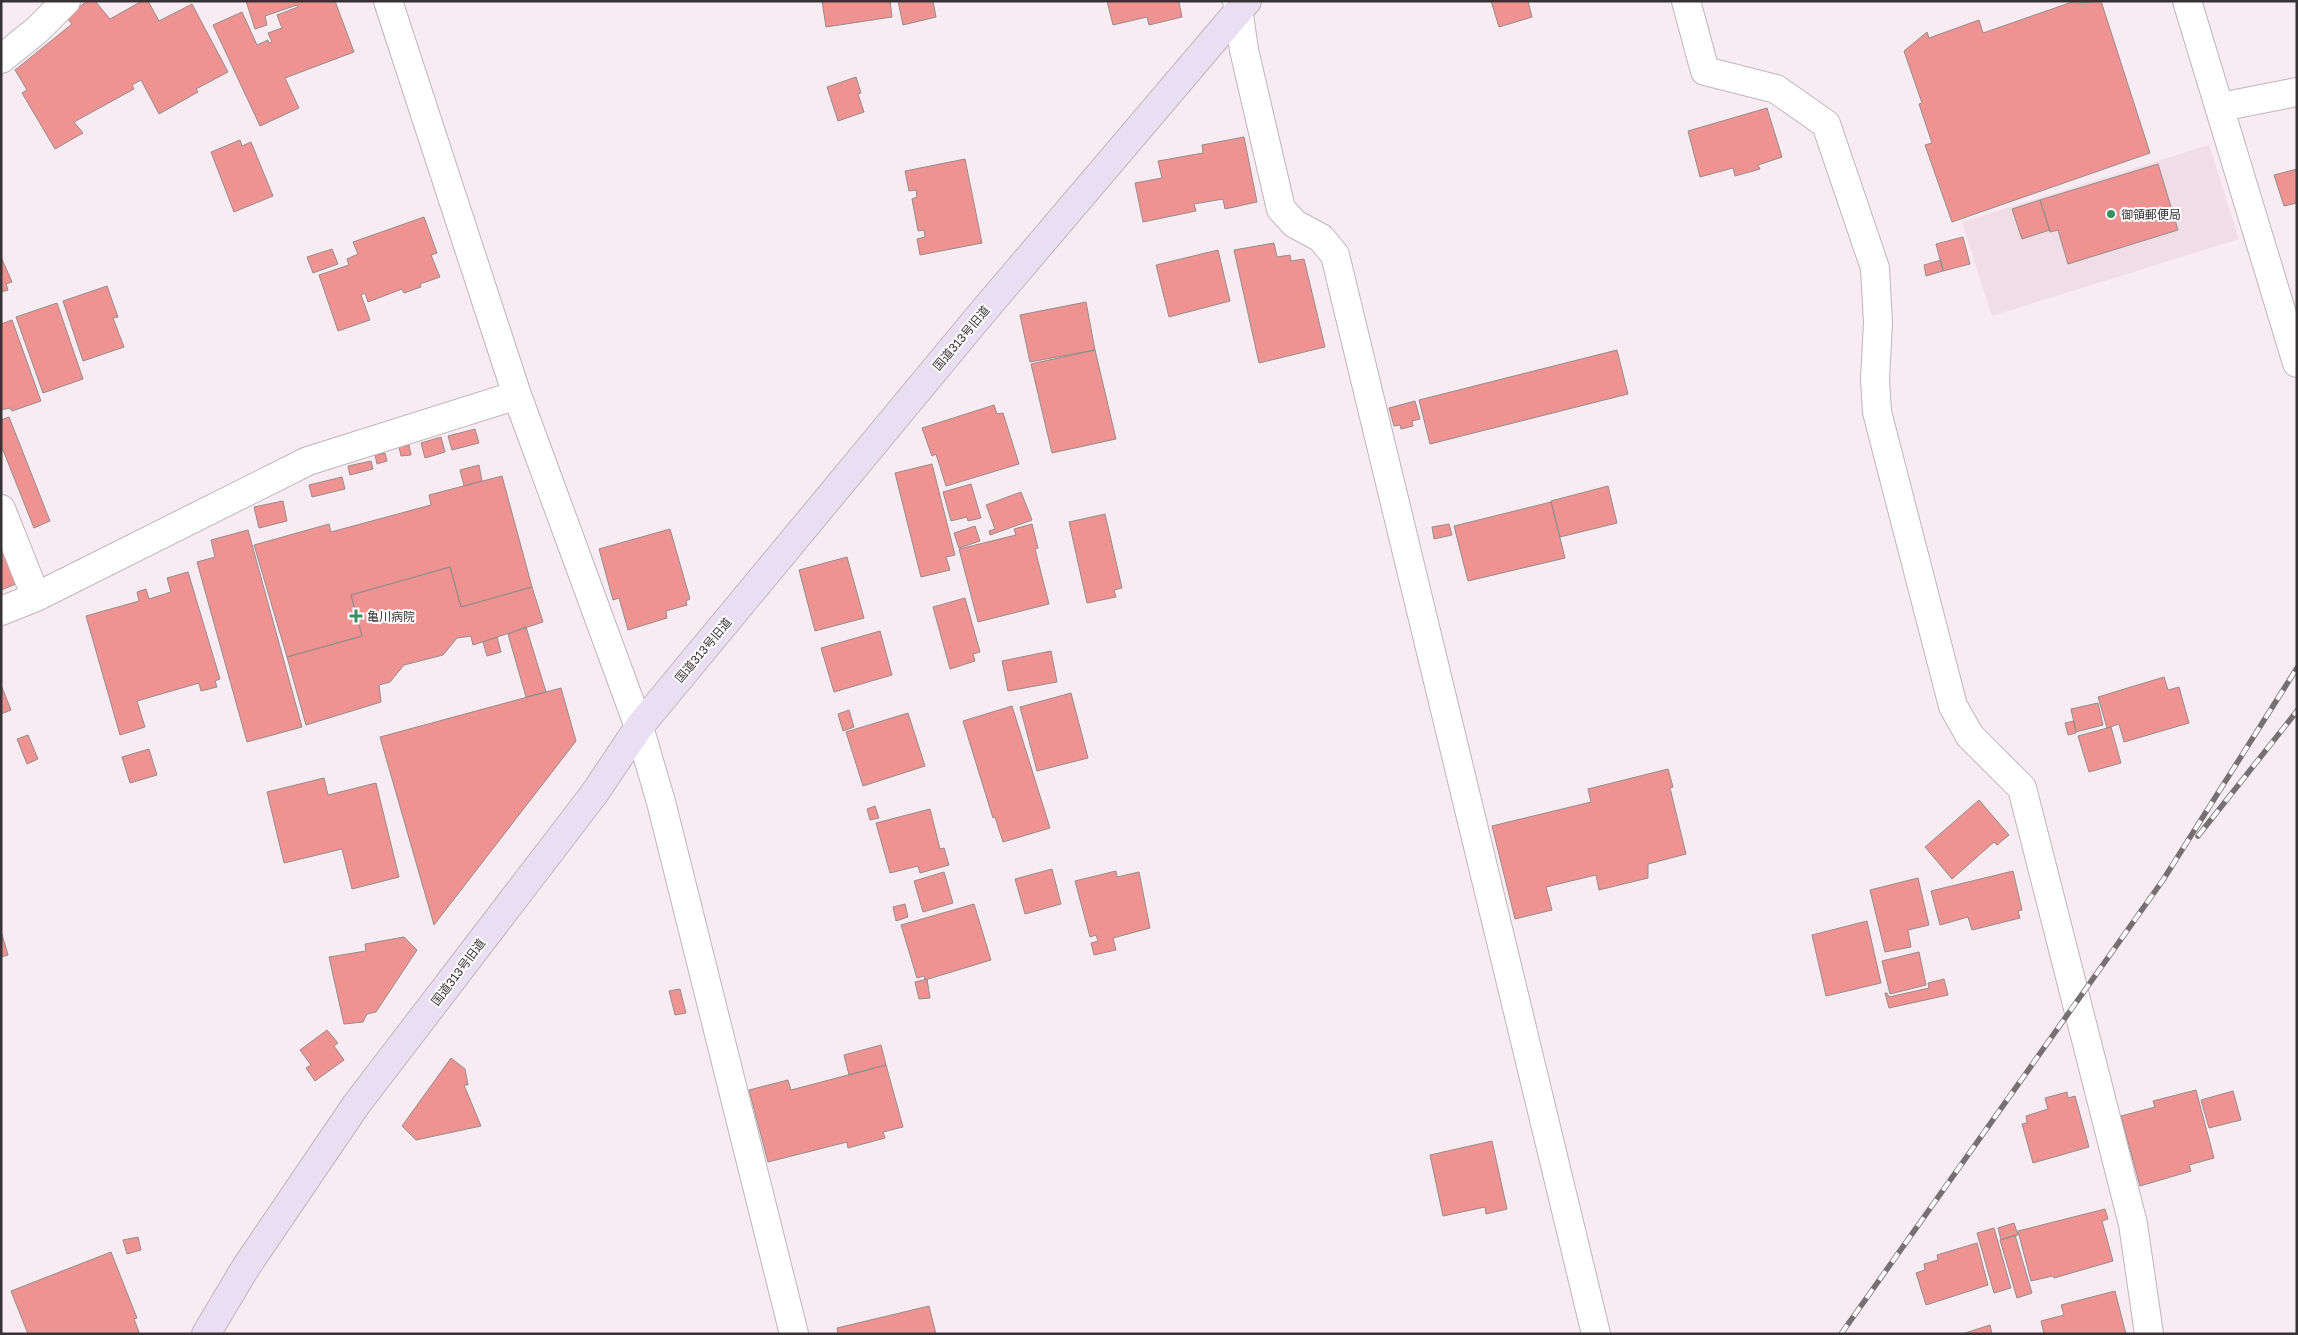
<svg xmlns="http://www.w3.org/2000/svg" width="2298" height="1335" viewBox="0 0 2298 1335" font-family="'Golos Text','Noto Sans JP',sans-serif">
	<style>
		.built { fill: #f0dde6 }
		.building { fill: #ee9392; stroke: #978b8a }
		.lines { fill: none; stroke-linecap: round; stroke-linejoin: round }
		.street-casing { stroke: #c0b4ba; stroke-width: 30 }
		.secondary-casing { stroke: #c0b4ba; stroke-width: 30 }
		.street { stroke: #fff; stroke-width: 28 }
		.secondary { stroke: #eadff2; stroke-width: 28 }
		.rail-casing { stroke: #767073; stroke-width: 5.5 }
		.rail { stroke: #fffcfe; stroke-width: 4; stroke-dasharray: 11; stroke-linecap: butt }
		.poi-dot { fill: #3b9062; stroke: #fffcfe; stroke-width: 2 }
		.labels { text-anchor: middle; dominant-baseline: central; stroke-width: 4; stroke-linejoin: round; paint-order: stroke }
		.poi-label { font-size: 12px; fill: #373335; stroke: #fffcfe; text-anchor: start }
		.street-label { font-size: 12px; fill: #373335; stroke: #fffcfe }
	</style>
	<rect width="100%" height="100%" fill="#f8ecf2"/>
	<!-- built -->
	<path class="built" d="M 2209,145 L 2239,239 L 1992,316 L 1962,222 Z"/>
	<!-- building -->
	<path class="building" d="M 87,1 L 95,1 L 110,19 L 142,1 L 148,1 L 159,21 L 192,4 L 228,72 L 196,89 L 198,92 L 159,114 L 141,80 L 132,85 L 134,89 L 74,122 L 83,133 L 55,149 L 22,93 L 27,90 L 15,70 L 72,24 L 66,17 Z
		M 246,1 L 335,1 L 354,52 L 285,78 L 299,108 L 260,126 L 213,25 L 242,12 L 257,45 L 268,40 L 269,43 L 272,42 L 268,33 L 282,28 L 277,15 L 298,7 L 297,5 L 265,16 L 267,25 L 255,29 Z
		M 822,1 L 890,1 L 892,17 L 826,27 Z
		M 898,1 L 933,1 L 936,17 L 903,25 Z
		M 1107,1 L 1182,1 L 1179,2 L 1182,17 L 1149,25 L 1147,17 L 1113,25 Z
		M 1491,1 L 1528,1 L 1532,17 L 1499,27 Z
		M 2075,1 L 2077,3 L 2101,1 L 2150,153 L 1952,222 L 1925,145 L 1932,143 L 1919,104 L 1922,103 L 1904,51 L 1927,32 L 1929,38 L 1979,20 L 1983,33 Z
		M 856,77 L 861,93 L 858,94 L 864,112 L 838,121 L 827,87 Z
		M 1767,108 L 1782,157 L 1758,165 L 1760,169 L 1735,176 L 1733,168 L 1700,177 L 1688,131 Z
		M 1244,137 L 1257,202 L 1225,209 L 1223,199 L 1194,204 L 1196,211 L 1143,222 L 1135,183 L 1162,178 L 1158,161 L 1203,153 L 1202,145 Z
		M 240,140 L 242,146 L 251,142 L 273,196 L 234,212 L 211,152 Z
		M 965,159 L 982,243 L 920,255 L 917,239 L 925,237 L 924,230 L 918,231 L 912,199 L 917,197 L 916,190 L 909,191 L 905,171 Z
		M 2158,164 L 2178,230 L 2068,264 L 2058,230 L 2050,232 L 2040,200 Z
		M 2297,169 L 2297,203 L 2284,206 L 2274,175 Z
		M 2040,200 L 2050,230 L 2022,239 L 2012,209 Z
		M 424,217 L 437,253 L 431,255 L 440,277 L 420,284 L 421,287 L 404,293 L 402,289 L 368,302 L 365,293 L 361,295 L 370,320 L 338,331 L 319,275 L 349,265 L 347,259 L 358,254 L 353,242 Z
		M 1963,237 L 1970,264 L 1943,271 L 1936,244 Z
		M 1274,243 L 1277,257 L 1290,255 L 1291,261 L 1304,259 L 1325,347 L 1259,363 L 1234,250 Z
		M 332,249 L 338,264 L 313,273 L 307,257 Z
		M 1218,250 L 1230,301 L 1169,317 L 1156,265 Z
		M 1,257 L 12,282 L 6,284 L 8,290 L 1,292 Z
		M 1941,260 L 1943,271 L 1926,276 L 1924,265 Z
		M 107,286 L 118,317 L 113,318 L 124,347 L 83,361 L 63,301 Z
		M 1086,302 L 1095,350 L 1030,362 L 1020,315 Z
		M 57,303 L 83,379 L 43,393 L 16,317 Z
		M 12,320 L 41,401 L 12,411 L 10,408 L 1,410 L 1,324 Z
		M 1095,350 L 1116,439 L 1052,453 L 1031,364 Z
		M 1617,350 L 1628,394 L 1430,444 L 1419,400 Z
		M 1415,401 L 1420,419 L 1412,421 L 1413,426 L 1401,429 L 1400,425 L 1394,426 L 1389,408 Z
		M 994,405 L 997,414 L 1003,413 L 1019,464 L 946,486 L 936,454 L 932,456 L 922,428 Z
		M 9,417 L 50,521 L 34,528 L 1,445 L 1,420 Z
		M 475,429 L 479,443 L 452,450 L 448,436 Z
		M 441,437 L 445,452 L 425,458 L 421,443 Z
		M 409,445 L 411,455 L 401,456 L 399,447 Z
		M 385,453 L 387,461 L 377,464 L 375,455 Z
		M 371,461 L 373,469 L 350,475 L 348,466 Z
		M 932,464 L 955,555 L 946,557 L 950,570 L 921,577 L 895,473 Z
		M 479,465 L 482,481 L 464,486 L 460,470 Z
		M 502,476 L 532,587 L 461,607 L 450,567 L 351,595 L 362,636 L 287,657 L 254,545 L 329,524 L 331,532 L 431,505 L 429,495 Z
		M 342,477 L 345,489 L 312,497 L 309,485 Z
		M 971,484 L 981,518 L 968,521 L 967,517 L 951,521 L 943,492 Z
		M 1608,486 L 1617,523 L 1560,537 L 1551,501 Z
		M 1021,492 L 1032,520 L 990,535 L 989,531 L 995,529 L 986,505 Z
		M 283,501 L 287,521 L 259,528 L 254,507 Z
		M 1551,502 L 1565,558 L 1468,581 L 1454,526 Z
		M 1105,514 L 1122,588 L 1114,590 L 1116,597 L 1087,603 L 1069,522 Z
		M 1,520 L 26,580 L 1,590 Z
		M 1032,524 L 1038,548 L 1035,549 L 1049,604 L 978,622 L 959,549 L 1016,535 L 1014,529 Z
		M 1449,524 L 1452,535 L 1434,539 L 1432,527 Z
		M 975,526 L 980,541 L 959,548 L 954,533 Z
		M 670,529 L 690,599 L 686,601 L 687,605 L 666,611 L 667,618 L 628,630 L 619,598 L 613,600 L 599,549 Z
		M 248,530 L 302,727 L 247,742 L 197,562 L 215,557 L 211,540 Z
		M 847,557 L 864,618 L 815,631 L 799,570 Z
		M 450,567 L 461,607 L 532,587 L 543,622 L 473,645 L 471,636 L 457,638 L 443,655 L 404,665 L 390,682 L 379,685 L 381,702 L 306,725 L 287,657 L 362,636 L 351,595 Z
		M 188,572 L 220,679 L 215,681 L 217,687 L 201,691 L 199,683 L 137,701 L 145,727 L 120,735 L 86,616 L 139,601 L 137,592 L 146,589 L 149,599 L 171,592 L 167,578 Z
		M 965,598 L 980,652 L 973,654 L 975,661 L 950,669 L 933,607 Z
		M 526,627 L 546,692 L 526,697 L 508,634 Z
		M 880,631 L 892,675 L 834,692 L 821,648 Z
		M 497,637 L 501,652 L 487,656 L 483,642 Z
		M 1051,651 L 1057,682 L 1008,691 L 1002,661 Z
		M 2164,677 L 2168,690 L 2179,687 L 2189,723 L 2124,742 L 2119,724 L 2107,728 L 2098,697 Z
		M 1,685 L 11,710 L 1,714 Z
		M 561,688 L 576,741 L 434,925 L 380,737 Z
		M 1071,693 L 1088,758 L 1037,771 L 1020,707 Z
		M 2098,703 L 2103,725 L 2076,732 L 2071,709 Z
		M 1012,706 L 1050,828 L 1003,842 L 995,817 L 993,818 L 963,721 Z
		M 849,710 L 854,727 L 843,731 L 838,714 Z
		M 908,713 L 925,766 L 863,786 L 846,732 Z
		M 2074,721 L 2076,733 L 2068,735 L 2065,723 Z
		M 2111,727 L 2121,763 L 2089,772 L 2078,736 Z
		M 28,735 L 38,759 L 27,764 L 17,739 Z
		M 149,749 L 157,775 L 130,783 L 122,757 Z
		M 1668,769 L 1673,787 L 1670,788 L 1686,854 L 1648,864 L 1648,878 L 1599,890 L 1596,875 L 1546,887 L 1552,910 L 1515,919 L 1492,826 L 1591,802 L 1588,789 Z
		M 324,778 L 328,795 L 376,783 L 399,877 L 352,889 L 342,849 L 284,863 L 267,792 Z
		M 1979,800 L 2009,835 L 1997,845 L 1994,842 L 1952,879 L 1925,847 Z
		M 875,806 L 879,818 L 870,820 L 867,809 Z
		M 930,809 L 940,849 L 944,848 L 949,865 L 920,873 L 918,866 L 890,873 L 876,823 Z
		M 1052,869 L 1061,904 L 1025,914 L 1015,879 Z
		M 1116,871 L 1117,877 L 1139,872 L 1150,928 L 1113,938 L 1116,950 L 1094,955 L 1091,943 L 1098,941 L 1096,935 L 1090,937 L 1075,881 Z
		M 2013,871 L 2022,910 L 2018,911 L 2020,918 L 1972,930 L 1968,917 L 1940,925 L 1931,891 Z
		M 944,872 L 953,903 L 923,912 L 914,881 Z
		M 1918,878 L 1929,925 L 1908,930 L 1911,947 L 1885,952 L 1870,890 Z
		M 905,904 L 908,917 L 896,921 L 893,907 Z
		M 974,904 L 991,960 L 925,980 L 924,976 L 917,978 L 901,925 Z
		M 1867,921 L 1881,983 L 1826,996 L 1812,935 Z
		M 1,931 L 8,955 L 1,957 Z
		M 404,937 L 417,950 L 376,1012 L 367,1014 L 363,1022 L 344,1024 L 329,957 L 366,951 L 365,944 Z
		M 1919,952 L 1926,985 L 1890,994 L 1882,961 Z
		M 927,979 L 930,998 L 919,999 L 915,982 Z
		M 1944,979 L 1948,995 L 1889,1008 L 1885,993 L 1887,993 L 1889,997 L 1929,988 L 1928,983 Z
		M 680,989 L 686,1013 L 675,1015 L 669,991 Z
		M 327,1030 L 338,1043 L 334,1046 L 344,1060 L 315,1081 L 306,1068 L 311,1065 L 300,1050 Z
		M 881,1045 L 886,1065 L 849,1075 L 844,1055 Z
		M 451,1058 L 465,1069 L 468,1085 L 464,1085 L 481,1126 L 416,1140 L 402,1126 Z
		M 886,1065 L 903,1127 L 883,1132 L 885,1138 L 848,1148 L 847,1142 L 768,1162 L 749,1090 L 788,1080 L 791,1090 Z
		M 2196,1090 L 2214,1158 L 2189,1165 L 2191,1171 L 2140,1186 L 2121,1116 L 2155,1107 L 2153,1101 Z
		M 2233,1091 L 2241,1120 L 2209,1128 L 2201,1100 Z
		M 2067,1092 L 2068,1098 L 2075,1096 L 2089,1147 L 2033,1163 L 2022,1124 L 2027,1123 L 2026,1116 L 2048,1109 L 2045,1098 Z
		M 1492,1141 L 1507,1209 L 1486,1214 L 1485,1207 L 1443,1216 L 1430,1155 Z
		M 2105,1209 L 2108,1219 L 2102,1221 L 2113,1261 L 2054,1278 L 2053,1276 L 2031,1281 L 2018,1231 Z
		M 2014,1223 L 2018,1235 L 2001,1240 L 1998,1228 Z
		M 1994,1228 L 2011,1288 L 1994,1293 L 1977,1233 Z
		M 2015,1235 L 2032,1293 L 2017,1298 L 2000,1240 Z
		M 138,1237 L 141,1250 L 127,1254 L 123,1240 Z
		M 1977,1243 L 1988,1285 L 1926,1305 L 1916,1273 L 1925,1270 L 1924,1264 L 1938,1260 L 1937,1255 Z
		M 111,1252 L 137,1318 L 134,1319 L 139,1332 L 134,1334 L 28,1334 L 11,1291 Z
		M 2115,1291 L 2126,1334 L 2044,1334 L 2041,1321 L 2064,1315 L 2061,1305 Z
		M 929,1306 L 936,1334 L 838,1334 L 837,1328 Z
		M 1990,1325 L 1992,1334 L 1962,1334 Z"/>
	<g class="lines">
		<!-- street casing -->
		<g class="street-casing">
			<path id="street" d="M 388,1 L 517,395 L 639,727 L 661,802 L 794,1334
				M 1237,1 L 1244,50 L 1281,209 L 1295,224 L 1321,238 L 1335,255 L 1596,1334
				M 1686,1 L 1705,71 L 1776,89 L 1826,124 L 1875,268 L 1878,323 L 1875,379 L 1877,412 L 1953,706 L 1970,736 L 2022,788 L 2133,1224 L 2149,1334
				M 2187,1 L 2297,363
				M 1,59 L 37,30 L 66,1
				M 2221,107 L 2297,92
				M 1,509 L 36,597
				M 1,611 L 36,597 L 308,461 L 517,395"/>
		</g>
		<!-- secondary casing -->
		<g class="secondary-casing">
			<path id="secondary" d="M 206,1334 L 246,1267 L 356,1105 L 594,794 L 639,727 L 981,314 L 1247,1"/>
		</g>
		<!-- street -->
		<use href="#street" class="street"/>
		<!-- secondary -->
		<use href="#secondary" class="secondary"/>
		<!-- rail casing -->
		<g class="rail-casing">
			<path id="rail" d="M 2198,836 L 2297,711
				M 1841,1334 L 2163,880 L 2297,668"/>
		</g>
		<!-- rail -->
		<use href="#rail" class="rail"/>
	</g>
	<!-- markers -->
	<g class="poi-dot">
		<circle cx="2111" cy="214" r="5"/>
		<path d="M353.5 608.5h5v5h5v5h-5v5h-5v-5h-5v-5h5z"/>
	</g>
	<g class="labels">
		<!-- poi labels -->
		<g class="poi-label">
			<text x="2121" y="214">御領郵便局</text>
			<text x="367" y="616">亀川病院</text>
		</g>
		<!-- street labels -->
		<g class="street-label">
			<text transform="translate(961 338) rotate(-50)">国道313号旧道</text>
			<text transform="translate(703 650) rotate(-50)">国道313号旧道</text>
			<text transform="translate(458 972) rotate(-53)">国道313号旧道</text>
		</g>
	</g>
	<!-- border -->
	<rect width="2298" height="1335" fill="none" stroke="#373335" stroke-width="5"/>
</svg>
